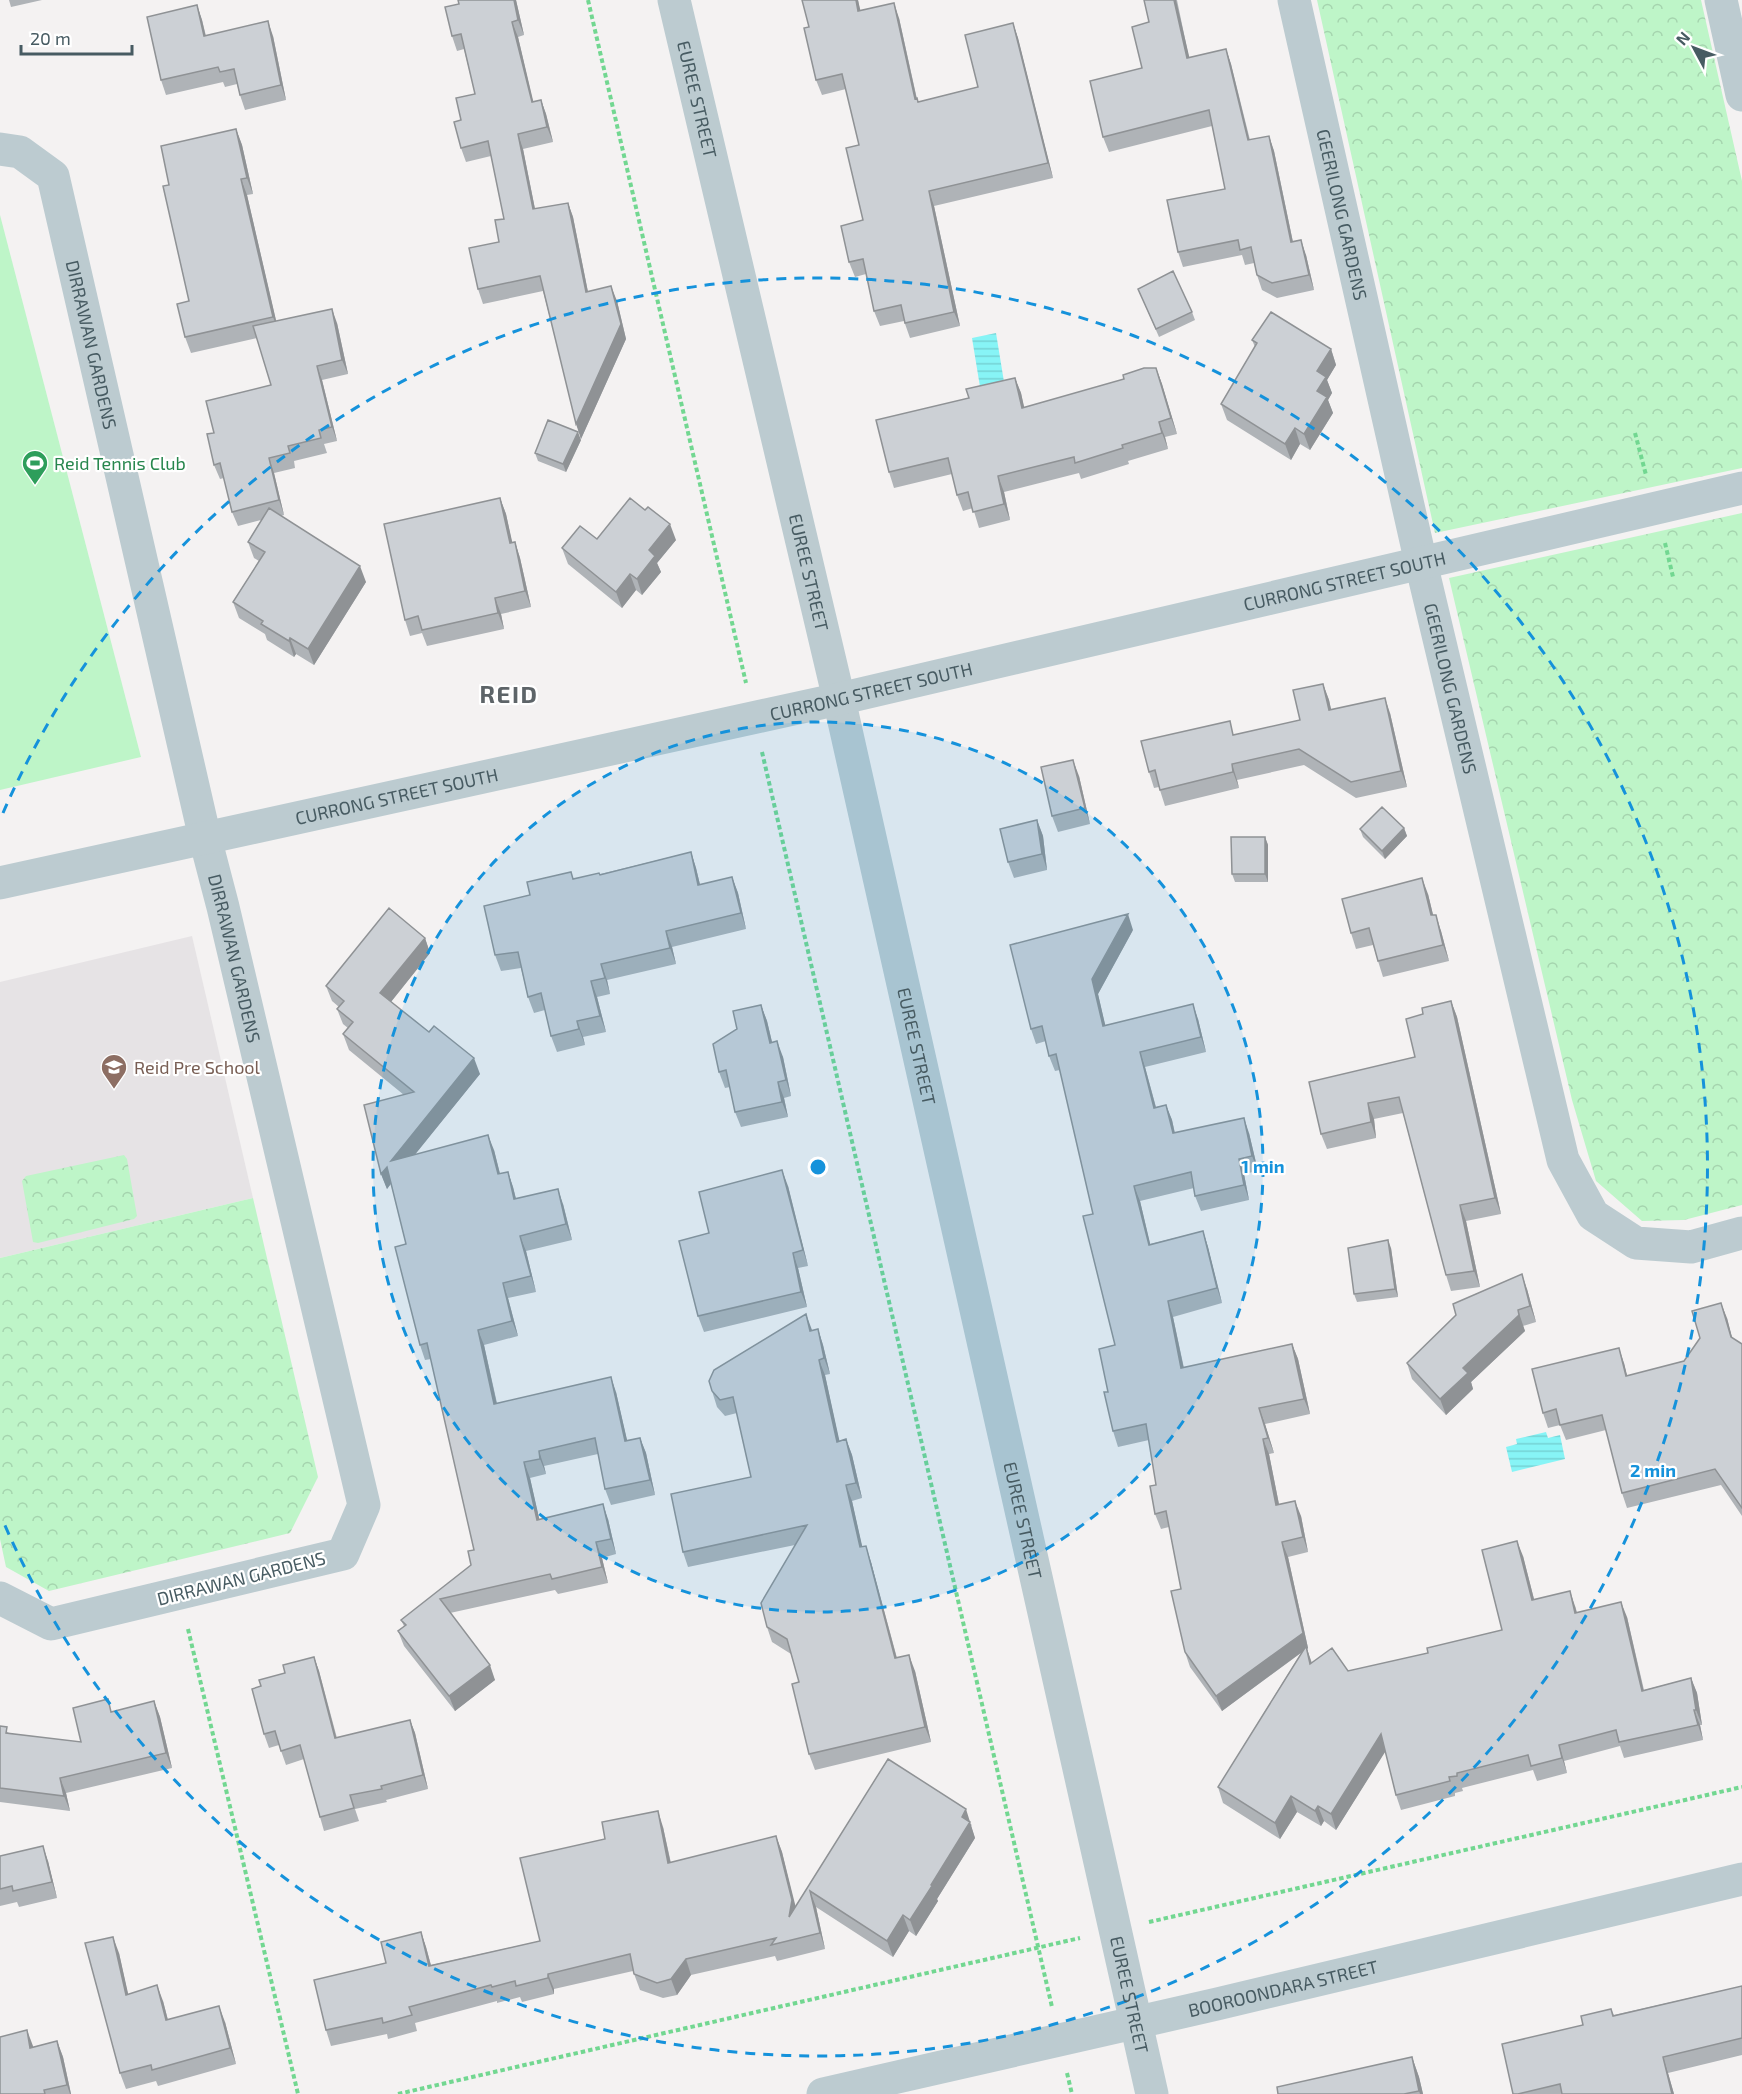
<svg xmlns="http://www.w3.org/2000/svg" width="1742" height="2094" viewBox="0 0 1742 2094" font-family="'Exo 2',sans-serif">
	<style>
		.education { fill: #e6e3e5 }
		.park { fill: url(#park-crowns) }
		.pitch { fill: #bef5c8 }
		.water { fill: url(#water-rules) }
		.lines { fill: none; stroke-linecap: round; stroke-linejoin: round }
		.path { stroke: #72d791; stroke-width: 4; stroke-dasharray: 4.5 3; stroke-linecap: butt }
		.minor { stroke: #bccbd0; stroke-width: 33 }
		.wall { fill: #afb3b7 }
		.shaded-wall { fill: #8f9295 }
		.building { fill: #ccd0d5; stroke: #8f9295; stroke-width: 1.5 }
		.ring { fill: none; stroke: #1592db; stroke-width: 3; stroke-dasharray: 10 8 }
		.labels { text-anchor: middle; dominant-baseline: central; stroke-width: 4.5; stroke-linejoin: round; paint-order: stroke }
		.street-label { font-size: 18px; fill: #475b62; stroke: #fff }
		.leisure-label { font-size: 18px; fill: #27864d; stroke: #fff; text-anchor: start }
		.education-label { font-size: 18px; fill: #785e54; stroke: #fff; text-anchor: start }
		.district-label { font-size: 24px; font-weight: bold; letter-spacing: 1.5px; fill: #5d6468; stroke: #fff }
		.centre { fill: #1592db; stroke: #fff; stroke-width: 3 }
		.ring-label { font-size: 18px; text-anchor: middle; font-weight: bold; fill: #1592db; stroke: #fff; stroke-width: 4.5; stroke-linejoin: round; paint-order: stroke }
	</style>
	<defs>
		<pattern id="park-crowns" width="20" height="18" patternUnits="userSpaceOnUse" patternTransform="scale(1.5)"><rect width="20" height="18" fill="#bef5c8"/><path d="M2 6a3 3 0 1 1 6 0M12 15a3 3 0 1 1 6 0" fill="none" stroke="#a5d4ae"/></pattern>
		<pattern id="water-rules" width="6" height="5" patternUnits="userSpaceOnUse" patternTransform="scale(1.5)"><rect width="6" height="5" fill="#87f4f6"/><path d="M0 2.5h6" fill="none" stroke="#76d3d5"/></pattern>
	</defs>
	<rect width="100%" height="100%" fill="#f4f2f2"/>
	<!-- education -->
	<path class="education" d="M 192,936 L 253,1198 L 0,1258 L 0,982 Z"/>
	<!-- park -->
	<path class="park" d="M 1317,0 L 1701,0 L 1742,181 L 1742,468 L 1435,533 Z
		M 1742,513 L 1742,1205 L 1684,1220 L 1642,1221 L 1596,1181 L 1572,1100 L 1449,578 Z
		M 124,1155 L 127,1159 L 137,1216 L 134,1219 L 38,1243 L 33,1242 L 22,1181 L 26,1176 Z
		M 253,1198 L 318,1477 L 290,1533 L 49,1591 L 6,1567 L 0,1539 L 0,1258 Z"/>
	<!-- pitch -->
	<path class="pitch" d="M 0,215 L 141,757 L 0,790 Z"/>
	<!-- water -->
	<path class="water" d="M 996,333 L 1005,388 L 981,393 L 972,338 Z
		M 1546,1432 L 1548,1438 L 1560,1435 L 1565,1459 L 1512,1472 L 1506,1447 L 1517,1444 L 1516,1439 Z"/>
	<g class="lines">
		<!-- path -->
		<path class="path" d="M 588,0 L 746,683
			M 1635,433 L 1646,475
			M 1665,543 L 1673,577
			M 762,752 L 1052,2007
			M 188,1629 L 298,2094
			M 1149,1922 L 1742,1787
			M 1067,2073 L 1072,2094
			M 398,2094 L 1080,1938"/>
		<!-- minor -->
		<g class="minor">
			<path id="s1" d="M 674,0 L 839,699 L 1152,2094"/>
			<path id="s2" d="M 1294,0 L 1421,563 L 1563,1160 L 1593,1215 L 1636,1243 L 1691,1247 L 1742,1233"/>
			<path d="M 1721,0 L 1742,95"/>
			<path id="s3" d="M 0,149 L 20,152 L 53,176 L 205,838 L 223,907 L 364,1505 L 343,1554 L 51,1624 L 0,1598"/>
			<path id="s4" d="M 0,883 L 839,699 L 1742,488"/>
			<path id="s5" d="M 823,2094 L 1217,2004 L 1742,1879"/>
		</g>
	</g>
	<!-- wall -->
	<path class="wall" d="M 9,0 L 42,0 L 11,7 Z
		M 458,0 L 516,0 L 524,35 L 518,37 L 533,102 L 541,100 L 546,114 L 553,142 L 523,149 L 535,209 L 568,203 L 573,217 L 588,292 L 617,301 L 626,339 L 581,439 L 543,291 L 483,304 L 478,289 L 499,242 L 504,219 L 491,156 L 466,162 L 461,148 L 461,120 L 475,94 L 464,49 L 457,51 L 452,36 L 459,4 Z
		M 802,0 L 858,0 L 860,11 L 899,18 L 917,99 L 918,102 L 978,87 L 1013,23 L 1018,38 L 1053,178 L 934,206 L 960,326 L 910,338 L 904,321 L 880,326 L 874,311 L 866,274 L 855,277 L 849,262 L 863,220 L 859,145 L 846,89 L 822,95 L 816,80 L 809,27 Z
		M 1144,0 L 1177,0 L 1189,58 L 1226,49 L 1231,64 L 1250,140 L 1269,136 L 1274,151 L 1293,242 L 1306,255 L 1314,290 L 1277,298 L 1262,290 L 1257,275 L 1254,263 L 1245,265 L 1242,255 L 1183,267 L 1178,252 L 1225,189 L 1212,126 L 1109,152 L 1103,137 L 1142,68 L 1149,22 Z
		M 197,5 L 202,20 L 206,36 L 273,36 L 286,100 L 245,110 L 240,95 L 237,84 L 225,87 L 223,82 L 166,95 L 161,80 Z
		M 236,129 L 242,145 L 253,194 L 247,195 L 276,321 L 337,323 L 348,374 L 322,380 L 337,441 L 324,444 L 327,453 L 294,461 L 295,468 L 274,473 L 284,515 L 281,516 L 366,582 L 314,665 L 296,654 L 294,657 L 267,640 L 265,634 L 239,618 L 233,602 L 259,561 L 254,558 L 248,542 L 261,520 L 238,526 L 232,512 L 224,478 L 220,479 L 214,465 L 214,433 L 271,385 L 257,338 L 191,353 L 185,337 L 189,301 L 169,185 Z
		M 1138,289 L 1192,312 L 1195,320 L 1159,337 Z
		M 1252,340 L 1331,349 L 1336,365 L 1327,380 L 1332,393 L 1328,400 L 1333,413 L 1310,450 L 1300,444 L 1291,460 L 1227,420 L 1221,404 L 1255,347 Z
		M 1156,368 L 1162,384 L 1177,434 L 1165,437 L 1168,449 L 1128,461 L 1129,464 L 1081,479 L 1079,473 L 1004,492 L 1010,520 L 979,528 L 973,508 L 963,511 L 957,495 L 952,474 L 894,488 L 889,472 L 969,398 L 1015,378 L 1021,393 L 1024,408 L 1124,379 Z
		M 581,440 L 566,472 L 538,461 L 535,453 Z
		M 500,498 L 506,514 L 512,543 L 515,542 L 520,558 L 531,607 L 501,614 L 504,629 L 427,646 L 422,633 L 410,636 L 405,620 Z
		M 597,539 L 676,540 L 657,563 L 661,572 L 642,595 L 636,590 L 622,608 L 568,564 L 562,548 Z
		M 1323,684 L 1329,700 L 1331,710 L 1390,713 L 1407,787 L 1356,798 L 1304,765 L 1237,780 L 1239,788 L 1165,806 L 1159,787 L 1154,788 L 1149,772 L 1235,735 L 1300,720 Z
		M 1079,776 L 1090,824 L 1058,832 L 1052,816 Z
		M 1037,820 L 1043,836 L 1047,870 L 1014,878 L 1008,862 Z
		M 1404,828 L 1407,836 L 1385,859 L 1363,837 L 1360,829 Z
		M 1265,837 L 1268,845 L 1268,882 L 1235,882 L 1232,874 Z
		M 691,852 L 696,868 L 700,885 L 732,877 L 738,893 L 746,929 L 672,947 L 676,964 L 607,980 L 610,994 L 597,997 L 606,1032 L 583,1037 L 585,1045 L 557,1052 L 551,1036 L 545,1010 L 534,1013 L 528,997 L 521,968 L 501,971 L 495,955 L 574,879 L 600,874 Z
		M 1428,894 L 1433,915 L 1441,931 L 1449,961 L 1383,977 L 1373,945 L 1356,949 L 1351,933 Z
		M 1133,930 L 1098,994 L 1105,1025 L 1198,1019 L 1206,1052 L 1145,1067 L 1156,1107 L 1166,1105 L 1172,1120 L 1175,1133 L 1249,1133 L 1258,1171 L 1244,1174 L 1249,1200 L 1201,1211 L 1195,1196 L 1194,1188 L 1140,1201 L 1150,1244 L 1203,1231 L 1208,1247 L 1222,1303 L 1173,1317 L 1184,1368 L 1292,1344 L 1298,1359 L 1310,1414 L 1265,1424 L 1274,1453 L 1269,1454 L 1279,1504 L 1301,1516 L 1308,1552 L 1288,1557 L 1308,1648 L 1307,1649 L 1312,1663 L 1348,1671 L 1428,1653 L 1502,1630 L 1523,1556 L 1534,1599 L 1575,1606 L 1577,1612 L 1627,1617 L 1644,1690 L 1691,1678 L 1697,1693 L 1702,1725 L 1700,1725 L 1703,1740 L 1624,1758 L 1620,1746 L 1564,1761 L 1567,1773 L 1537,1781 L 1533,1770 L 1462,1788 L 1463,1791 L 1455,1793 L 1455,1796 L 1401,1810 L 1396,1795 L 1385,1751 L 1336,1830 L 1324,1821 L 1321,1826 L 1297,1812 L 1280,1839 L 1223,1803 L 1218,1787 L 1301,1653 L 1222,1711 L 1190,1667 L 1185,1652 L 1181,1589 L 1169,1527 L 1161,1529 L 1155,1514 L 1156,1485 L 1149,1440 L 1118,1447 L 1113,1431 L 1108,1392 L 1115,1345 L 1093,1214 L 1060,1070 L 1055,1071 L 1049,1056 L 1046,1041 L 1036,1044 L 1031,1029 Z
		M 425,938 L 430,953 L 391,1002 L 480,1074 L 414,1155 L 494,1150 L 500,1174 L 508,1172 L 513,1187 L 516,1199 L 563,1204 L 572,1240 L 526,1251 L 536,1292 L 508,1298 L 518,1336 L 484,1345 L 497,1403 L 616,1392 L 627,1441 L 640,1438 L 646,1453 L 655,1495 L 611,1505 L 605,1489 L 598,1454 L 544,1466 L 546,1474 L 530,1478 L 539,1519 L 608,1519 L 616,1554 L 602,1558 L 608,1583 L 558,1594 L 555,1590 L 450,1613 L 495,1680 L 455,1711 L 404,1646 L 398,1631 L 404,1626 L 401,1620 L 471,1565 L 474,1550 L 431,1359 L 425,1360 L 420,1345 L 406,1244 L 391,1184 L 387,1189 L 381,1174 L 404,1095 L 349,1050 L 343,1034 L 348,1028 L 343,1024 L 337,1009 L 339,1007 L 332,1001 L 326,986 Z
		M 1451,1001 L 1457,1017 L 1501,1214 L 1466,1221 L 1480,1287 L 1451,1291 L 1446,1275 L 1403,1113 L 1374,1119 L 1376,1138 L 1327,1149 L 1321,1134 L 1415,1057 L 1423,1014 Z
		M 761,1005 L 767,1021 L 772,1042 L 783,1057 L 791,1096 L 784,1098 L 788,1117 L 741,1127 L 735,1112 L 730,1087 L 725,1088 L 719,1072 L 737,1029 Z
		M 788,1186 L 808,1266 L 798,1268 L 807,1307 L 704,1332 L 698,1316 L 709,1233 Z
		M 1391,1248 L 1398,1297 L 1357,1302 L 1354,1294 Z
		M 1527,1289 L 1536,1322 L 1523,1326 L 1525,1331 L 1471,1382 L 1473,1389 L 1446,1415 L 1412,1379 L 1407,1363 Z
		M 1727,1318 L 1732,1338 L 1742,1344 L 1742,1516 L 1721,1485 L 1627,1508 L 1622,1493 L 1606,1430 L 1566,1440 L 1560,1425 L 1548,1428 L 1543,1413 L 1624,1363 L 1627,1376 L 1684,1361 Z
		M 818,1329 L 823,1345 L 830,1374 L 825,1375 L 839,1441 L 846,1439 L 852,1455 L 862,1498 L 852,1501 L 862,1547 L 871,1562 L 897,1658 L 915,1671 L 931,1742 L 815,1770 L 809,1754 L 799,1682 L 791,1654 L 772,1642 L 767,1627 L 795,1545 L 688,1567 L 683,1552 L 751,1477 L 737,1413 L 725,1416 L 717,1407 L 712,1391 L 812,1331 Z
		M 314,1657 L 319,1671 L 337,1738 L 410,1720 L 415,1733 L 428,1789 L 386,1800 L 387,1802 L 355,1809 L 359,1821 L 324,1831 L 320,1817 L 304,1759 L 286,1765 L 279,1745 L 269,1748 L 264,1734 L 261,1686 Z
		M 154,1701 L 160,1717 L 172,1768 L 66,1793 L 70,1811 L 0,1802 L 0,1726 L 10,1734 L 81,1742 L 113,1712 Z
		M 888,1759 L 972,1825 L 971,1826 L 975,1838 L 937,1899 L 938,1901 L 916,1936 L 909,1931 L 893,1957 L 816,1907 L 825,1949 L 777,1961 L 775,1956 L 691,1975 L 677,1995 L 663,1998 L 640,1990 L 633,1971 L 554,1989 L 554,1994 L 522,2002 L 520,1997 L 497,2003 L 497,2001 L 415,2023 L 417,2031 L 388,2039 L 387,2034 L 331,2046 L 326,2030 L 386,1963 L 421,1932 L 426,1947 L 431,1965 L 540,1941 L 663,1827 L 671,1863 L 776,1836 L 782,1852 L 795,1907 Z
		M 0,1856 L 48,1861 L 57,1898 L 19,1907 L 17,1902 L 0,1906 Z
		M 119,1953 L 128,1995 L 163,2001 L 168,2020 L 225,2022 L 236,2064 L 158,2086 L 156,2081 L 126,2089 L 120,2073 Z
		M 1742,1986 L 1742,2055 L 1668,2073 L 1674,2094 L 1513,2094 L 1583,2025 L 1611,2009 L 1614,2015 Z
		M 57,2041 L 63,2057 L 71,2094 L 0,2094 L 33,2047 Z
		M 1412,2057 L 1419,2077 L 1423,2094 L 1278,2094 Z"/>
	<!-- shaded-wall -->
	<path class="shaded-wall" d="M 514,0 L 516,0 L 524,35 L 518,20 Z
		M 856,0 L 858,0 L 864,26 L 858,11 Z
		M 1174,0 L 1176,0 L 1193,73 L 1187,58 Z
		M 894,3 L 899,18 L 920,114 L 915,99 Z
		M 197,5 L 202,20 L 209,51 L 204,36 Z
		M 268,21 L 273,36 L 286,100 L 281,85 Z
		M 512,22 L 518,37 L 537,117 L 532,102 Z
		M 1013,23 L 1018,38 L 1053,178 L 1048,163 Z
		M 1226,49 L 1231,64 L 1253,155 L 1248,140 Z
		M 541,100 L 546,114 L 553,142 L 547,127 Z
		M 236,129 L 242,145 L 253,194 L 247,178 Z
		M 518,134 L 523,149 L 538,224 L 533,209 Z
		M 1269,136 L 1274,151 L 1296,257 L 1291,242 Z
		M 241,179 L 247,195 L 279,333 L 273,317 Z
		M 929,191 L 934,206 L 960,326 L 954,312 Z
		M 568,203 L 573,217 L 591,307 L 586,292 Z
		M 1301,240 L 1306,255 L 1314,290 L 1309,275 Z
		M 611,286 L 617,301 L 626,339 L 581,439 L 576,424 Z
		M 332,309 L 337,323 L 348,374 L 342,360 Z
		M 1331,349 L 1336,365 L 1327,380 L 1332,393 L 1328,400 L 1333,413 L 1310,450 L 1304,434 L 1317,391 L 1317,371 Z
		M 317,366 L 322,380 L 337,441 L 332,427 Z
		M 1156,368 L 1162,384 L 1177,434 L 1171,418 Z
		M 1015,378 L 1021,393 L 1028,424 L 1022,408 Z
		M 1159,422 L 1165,437 L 1168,449 L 1162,433 Z
		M 1295,428 L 1300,444 L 1291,460 L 1285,444 Z
		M 578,432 L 581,440 L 566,472 L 563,464 Z
		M 269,458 L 274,473 L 284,515 L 279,500 Z
		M 998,476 L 1004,492 L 1010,520 L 1004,504 Z
		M 500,498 L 506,514 L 516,559 L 510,543 Z
		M 670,524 L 676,540 L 657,563 L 661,572 L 642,595 L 637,579 L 649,550 Z
		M 515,542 L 520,558 L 531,607 L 525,591 Z
		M 360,566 L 366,582 L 314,665 L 308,649 Z
		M 630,574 L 636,590 L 622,608 L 616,592 Z
		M 495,598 L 501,614 L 504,629 L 498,613 Z
		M 290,638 L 296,654 L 294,657 L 289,641 Z
		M 1323,684 L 1329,700 L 1335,726 L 1329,710 Z
		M 1385,698 L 1390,713 L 1407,787 L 1401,771 Z
		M 1073,760 L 1079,776 L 1090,824 L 1085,808 Z
		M 1232,764 L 1237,780 L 1239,788 L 1233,772 Z
		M 1037,820 L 1043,836 L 1047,870 L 1042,854 Z
		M 1404,828 L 1407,836 L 1385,859 L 1382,851 Z
		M 1265,837 L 1268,845 L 1268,882 L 1265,874 Z
		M 691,852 L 696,868 L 704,901 L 698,885 Z
		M 732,877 L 738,893 L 746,929 L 741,913 Z
		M 1422,878 L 1428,894 L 1437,931 L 1431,915 Z
		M 1128,914 L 1133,930 L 1098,994 L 1109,1041 L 1103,1026 L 1092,979 Z
		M 1436,915 L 1441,931 L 1449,961 L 1443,945 Z
		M 666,931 L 672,947 L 676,964 L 670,948 Z
		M 425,938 L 430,953 L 386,1008 L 380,993 Z
		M 601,964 L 607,980 L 610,994 L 605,978 Z
		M 591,981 L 597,997 L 606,1032 L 600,1016 Z
		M 1451,1001 L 1457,1017 L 1501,1214 L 1495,1198 Z
		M 1193,1004 L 1198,1019 L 1206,1052 L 1201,1037 Z
		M 761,1005 L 767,1021 L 776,1059 L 770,1043 Z
		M 577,1021 L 583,1037 L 585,1045 L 579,1029 Z
		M 777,1041 L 783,1057 L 791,1096 L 786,1080 Z
		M 1140,1052 L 1145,1067 L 1160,1123 L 1154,1108 Z
		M 474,1058 L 480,1074 L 397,1177 L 391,1161 Z
		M 778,1082 L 784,1098 L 788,1117 L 782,1102 Z
		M 1368,1103 L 1374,1119 L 1376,1138 L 1371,1122 Z
		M 1166,1105 L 1172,1120 L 1178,1149 L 1173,1133 Z
		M 1244,1118 L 1249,1133 L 1258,1171 L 1252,1156 Z
		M 488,1135 L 494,1150 L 504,1190 L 498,1174 Z
		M 1239,1159 L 1244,1174 L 1249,1200 L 1244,1185 Z
		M 387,1167 L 392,1182 L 387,1189 L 381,1174 Z
		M 782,1170 L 788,1186 L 808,1266 L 803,1250 Z
		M 508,1172 L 513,1187 L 520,1215 L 514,1199 Z
		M 1134,1186 L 1140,1201 L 1154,1260 L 1149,1245 Z
		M 558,1189 L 563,1204 L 572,1240 L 566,1224 Z
		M 1460,1205 L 1466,1221 L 1480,1287 L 1474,1271 Z
		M 1203,1231 L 1208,1247 L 1222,1303 L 1217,1288 Z
		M 520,1236 L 526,1251 L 536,1292 L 531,1276 Z
		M 1388,1240 L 1391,1248 L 1398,1297 L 1395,1289 Z
		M 793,1253 L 798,1268 L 807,1307 L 801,1292 Z
		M 1522,1274 L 1527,1289 L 1536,1322 L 1530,1306 Z
		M 503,1283 L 508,1298 L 518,1336 L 512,1321 Z
		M 1168,1301 L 1173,1317 L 1187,1384 L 1181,1368 Z
		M 1721,1303 L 1727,1318 L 1736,1352 L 1731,1337 Z
		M 1518,1310 L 1525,1331 L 1471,1382 L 1473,1389 L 1446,1415 L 1440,1399 L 1463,1368 Z
		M 806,1314 L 812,1330 L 816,1347 L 810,1331 Z
		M 818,1329 L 823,1345 L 830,1374 L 824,1358 Z
		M 478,1330 L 484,1345 L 500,1419 L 494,1404 Z
		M 1292,1344 L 1298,1359 L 1310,1414 L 1304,1399 Z
		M 1619,1348 L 1624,1363 L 1631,1391 L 1626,1376 Z
		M 819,1360 L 825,1375 L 843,1457 L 837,1442 Z
		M 611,1377 L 616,1392 L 631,1457 L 625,1441 Z
		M 1259,1408 L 1265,1424 L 1274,1453 L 1268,1438 Z
		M 640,1438 L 646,1453 L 655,1495 L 650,1480 Z
		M 846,1439 L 852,1455 L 862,1498 L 856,1483 Z
		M 1263,1439 L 1269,1454 L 1282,1520 L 1276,1505 Z
		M 539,1451 L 544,1466 L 546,1474 L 540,1459 Z
		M 524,1462 L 530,1478 L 543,1535 L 537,1520 Z
		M 846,1485 L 852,1501 L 866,1563 L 860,1547 Z
		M 1295,1501 L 1301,1516 L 1308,1552 L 1303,1537 Z
		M 603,1504 L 608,1519 L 616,1554 L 611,1539 Z
		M 1517,1541 L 1523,1556 L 1538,1615 L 1532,1600 Z
		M 596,1542 L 602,1558 L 608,1583 L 602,1567 Z
		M 1282,1542 L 1288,1557 L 1308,1648 L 1307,1649 L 1311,1661 L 1315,1680 L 1310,1664 L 1306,1649 L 1222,1711 L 1216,1696 Z
		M 866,1546 L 871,1562 L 901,1674 L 895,1658 Z
		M 1570,1591 L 1575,1606 L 1580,1628 L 1575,1613 Z
		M 1621,1602 L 1627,1617 L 1647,1706 L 1642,1691 Z
		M 909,1655 L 915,1671 L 931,1742 L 925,1727 Z
		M 314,1657 L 319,1671 L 340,1752 L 335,1738 Z
		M 490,1665 L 495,1680 L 455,1711 L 449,1696 Z
		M 1691,1678 L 1697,1693 L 1702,1725 L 1696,1710 Z
		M 154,1701 L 160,1717 L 172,1768 L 166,1753 Z
		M 1694,1710 L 1700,1725 L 1703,1740 L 1698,1725 Z
		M 410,1720 L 415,1733 L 428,1789 L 423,1775 Z
		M 1381,1734 L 1387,1749 L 1336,1830 L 1331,1814 Z
		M 1559,1745 L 1564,1761 L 1567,1773 L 1562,1758 Z
		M 60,1778 L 66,1793 L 70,1811 L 64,1796 Z
		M 1291,1796 L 1297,1812 L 1280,1839 L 1275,1823 Z
		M 1318,1806 L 1324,1821 L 1321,1826 L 1315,1811 Z
		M 966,1809 L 975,1838 L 937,1899 L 938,1901 L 916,1936 L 910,1920 L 931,1885 Z
		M 658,1811 L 663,1827 L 674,1879 L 668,1863 Z
		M 776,1836 L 782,1852 L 798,1916 L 789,1917 Z
		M 43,1846 L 48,1861 L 57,1898 L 52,1882 Z
		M 810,1891 L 816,1907 L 825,1949 L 820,1933 Z
		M 903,1915 L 909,1931 L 893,1957 L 887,1941 Z
		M 421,1932 L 426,1947 L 435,1981 L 429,1966 Z
		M 113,1937 L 119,1953 L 132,2011 L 126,1995 Z
		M 686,1959 L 691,1975 L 677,1995 L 671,1979 Z
		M 548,1974 L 554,1989 L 554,1994 L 548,1978 Z
		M 157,1985 L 163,2001 L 172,2036 L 166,2020 Z
		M 219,2006 L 225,2022 L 236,2064 L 230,2048 Z
		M 27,2030 L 33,2046 L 36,2063 L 30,2048 Z
		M 57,2041 L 63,2057 L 71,2094 L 70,2094 L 67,2085 Z
		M 1412,2057 L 1419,2077 L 1423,2094 L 1420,2094 L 1419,2091 Z
		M 1663,2057 L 1668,2073 L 1674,2094 L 1672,2094 Z"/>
	<!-- building -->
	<path class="building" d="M 458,0 L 514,0 L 518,20 L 512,22 L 532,102 L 541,100 L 547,127 L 518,134 L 533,209 L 568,203 L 586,292 L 611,286 L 621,324 L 576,424 L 540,276 L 478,289 L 469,248 L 499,242 L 495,220 L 504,219 L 488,141 L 461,148 L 454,122 L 461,120 L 456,98 L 475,94 L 461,34 L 452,36 L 445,7 L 459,4 Z
		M 802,0 L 856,0 L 858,11 L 894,3 L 915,99 L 917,98 L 918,102 L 978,87 L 965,35 L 1013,23 L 1048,163 L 929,191 L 954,312 L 905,323 L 901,305 L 874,311 L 863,259 L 849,262 L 841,226 L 863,220 L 846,148 L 859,145 L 842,74 L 816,80 L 804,28 L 809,27 Z
		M 1144,0 L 1174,0 L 1187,58 L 1226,49 L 1248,140 L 1269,136 L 1291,242 L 1301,240 L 1309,275 L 1272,283 L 1257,275 L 1251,247 L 1240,250 L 1238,240 L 1178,252 L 1167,200 L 1225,189 L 1209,110 L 1103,137 L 1090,81 L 1142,68 L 1132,27 L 1149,22 Z
		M 197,5 L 204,36 L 268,21 L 281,85 L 240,95 L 234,69 L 220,72 L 218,67 L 161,80 L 147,17 Z
		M 236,129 L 247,178 L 241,179 L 273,317 L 185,337 L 177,304 L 189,301 L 163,186 L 169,185 L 161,146 Z
		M 1173,271 L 1192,312 L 1156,329 L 1138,289 Z
		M 332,309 L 342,360 L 317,366 L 332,427 L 319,430 L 321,438 L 288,446 L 290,453 L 269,458 L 279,500 L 232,512 L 220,463 L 214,465 L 207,434 L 214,433 L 206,401 L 271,385 L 253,326 Z
		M 1271,312 L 1331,349 L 1317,371 L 1326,377 L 1317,391 L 1327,397 L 1304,434 L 1295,428 L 1285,444 L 1221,404 L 1257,343 L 1252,340 Z
		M 1144,368 L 1156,368 L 1171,418 L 1159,422 L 1162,433 L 1122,445 L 1123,448 L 1075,463 L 1074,457 L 998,476 L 1004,504 L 973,512 L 968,492 L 957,495 L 948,458 L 889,472 L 876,420 L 969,398 L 966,389 L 1015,378 L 1022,408 L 1124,379 L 1123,375 Z
		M 548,420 L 578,432 L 563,464 L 535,453 Z
		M 500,498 L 510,543 L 515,542 L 525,591 L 495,598 L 498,613 L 422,630 L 418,616 L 405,620 L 384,524 Z
		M 630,498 L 645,510 L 648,507 L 670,524 L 649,550 L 655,556 L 637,579 L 630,574 L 616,592 L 562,548 L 580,526 L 597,539 Z
		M 269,508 L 360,566 L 308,649 L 290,638 L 289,641 L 261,624 L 263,621 L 233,602 L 265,552 L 248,542 Z
		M 1323,684 L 1329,710 L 1385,698 L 1401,771 L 1351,782 L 1299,749 L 1232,764 L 1233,772 L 1160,790 L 1155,770 L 1149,772 L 1141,741 L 1230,721 L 1233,735 L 1300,720 L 1293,690 Z
		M 1073,760 L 1085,808 L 1052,816 L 1041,767 Z
		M 1382,807 L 1404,828 L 1382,851 L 1360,829 Z
		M 1037,820 L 1042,854 L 1008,862 L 1000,829 Z
		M 1231,837 L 1265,837 L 1265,874 L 1232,874 Z
		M 691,852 L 698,885 L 732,877 L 741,913 L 666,931 L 670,948 L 601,964 L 605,978 L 591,981 L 600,1016 L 577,1021 L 579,1029 L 551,1036 L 541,993 L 528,997 L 518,952 L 495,955 L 484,906 L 530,895 L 527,882 L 571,872 L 573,879 L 599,873 L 600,875 Z
		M 1422,878 L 1431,915 L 1436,915 L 1443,945 L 1378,961 L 1369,928 L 1351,933 L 1342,899 Z
		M 389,908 L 425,938 L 380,993 L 429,1032 L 434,1026 L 474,1058 L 391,1161 L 488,1135 L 498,1174 L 508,1172 L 514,1199 L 558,1189 L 566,1224 L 520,1236 L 531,1276 L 503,1283 L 512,1321 L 478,1330 L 494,1404 L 611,1377 L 625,1441 L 640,1438 L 650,1480 L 605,1489 L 595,1438 L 539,1451 L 540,1459 L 524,1462 L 537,1520 L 603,1504 L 611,1539 L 596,1542 L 602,1567 L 552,1579 L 550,1574 L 440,1599 L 490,1665 L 449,1696 L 398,1631 L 406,1625 L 401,1620 L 471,1565 L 468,1551 L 474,1550 L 427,1343 L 420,1345 L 395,1247 L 406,1244 L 387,1167 L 381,1174 L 364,1105 L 414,1092 L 343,1034 L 353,1022 L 337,1009 L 344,1001 L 326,986 Z
		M 1128,914 L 1092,979 L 1103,1026 L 1193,1004 L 1201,1037 L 1140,1052 L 1154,1108 L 1166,1105 L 1173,1133 L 1244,1118 L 1252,1156 L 1239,1159 L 1244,1185 L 1195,1196 L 1191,1172 L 1134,1186 L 1149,1245 L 1203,1231 L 1217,1288 L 1168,1301 L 1181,1368 L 1292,1344 L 1304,1399 L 1259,1408 L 1268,1438 L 1263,1439 L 1276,1505 L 1295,1501 L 1303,1537 L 1282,1542 L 1303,1633 L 1216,1696 L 1185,1652 L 1171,1591 L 1181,1589 L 1166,1511 L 1155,1514 L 1150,1486 L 1156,1485 L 1146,1424 L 1113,1431 L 1104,1392 L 1108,1392 L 1099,1349 L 1115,1345 L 1083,1216 L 1093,1214 L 1056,1054 L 1049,1056 L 1042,1026 L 1031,1029 L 1010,945 Z
		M 1451,1001 L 1495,1198 L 1460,1205 L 1474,1271 L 1446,1275 L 1399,1097 L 1368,1103 L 1371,1122 L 1321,1134 L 1309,1082 L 1415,1057 L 1406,1019 L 1423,1014 L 1422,1008 Z
		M 761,1005 L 770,1043 L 777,1041 L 786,1080 L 778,1082 L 782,1102 L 735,1112 L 726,1070 L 719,1072 L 713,1044 L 737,1029 L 733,1011 Z
		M 782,1170 L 803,1250 L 793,1253 L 801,1292 L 698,1316 L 679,1241 L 709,1233 L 699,1192 Z
		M 1388,1240 L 1395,1289 L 1354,1294 L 1348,1248 Z
		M 1522,1274 L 1530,1306 L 1518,1310 L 1519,1315 L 1463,1368 L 1468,1373 L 1440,1399 L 1407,1363 L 1456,1315 L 1453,1304 Z
		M 1721,1303 L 1731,1337 L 1742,1344 L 1742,1508 L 1715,1469 L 1622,1493 L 1602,1415 L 1560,1425 L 1556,1409 L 1543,1413 L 1532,1369 L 1619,1348 L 1626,1376 L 1684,1361 L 1700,1338 L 1692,1311 Z
		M 806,1314 L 810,1331 L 818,1329 L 824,1358 L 819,1360 L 837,1442 L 846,1439 L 856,1483 L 846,1485 L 860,1547 L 866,1546 L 895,1658 L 909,1655 L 925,1727 L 809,1754 L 792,1684 L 799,1682 L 787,1639 L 767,1627 L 761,1603 L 807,1525 L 683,1552 L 671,1494 L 751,1477 L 733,1397 L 720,1400 L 712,1391 L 709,1381 L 714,1370 Z
		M 1517,1541 L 1532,1600 L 1570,1591 L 1575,1613 L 1621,1602 L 1642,1691 L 1691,1678 L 1696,1710 L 1694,1710 L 1698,1725 L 1619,1742 L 1616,1730 L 1559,1745 L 1562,1758 L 1531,1766 L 1528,1755 L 1457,1773 L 1457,1776 L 1449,1777 L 1450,1781 L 1396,1795 L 1381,1734 L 1331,1814 L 1318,1806 L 1315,1811 L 1291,1796 L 1275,1823 L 1218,1787 L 1306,1646 L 1310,1664 L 1332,1648 L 1348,1671 L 1428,1653 L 1427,1648 L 1502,1630 L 1482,1550 Z
		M 314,1657 L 335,1738 L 410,1720 L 423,1775 L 381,1786 L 382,1789 L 350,1795 L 354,1808 L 320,1817 L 300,1745 L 281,1751 L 275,1731 L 264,1734 L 252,1689 L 261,1686 L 259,1680 L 285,1673 L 283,1665 Z
		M 108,1699 L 111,1712 L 154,1701 L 166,1753 L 60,1778 L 64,1796 L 0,1788 L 0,1726 L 7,1727 L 6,1733 L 81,1742 L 73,1708 Z
		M 888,1759 L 966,1809 L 962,1817 L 970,1822 L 931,1885 L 932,1886 L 910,1920 L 903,1915 L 887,1941 L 810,1891 L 820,1933 L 771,1945 L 776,1938 L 686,1959 L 671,1979 L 657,1983 L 634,1974 L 630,1954 L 548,1974 L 548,1978 L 516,1986 L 515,1981 L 492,1987 L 491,1985 L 409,2007 L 412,2015 L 383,2023 L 382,2018 L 326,2030 L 314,1980 L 386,1963 L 381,1942 L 421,1932 L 429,1966 L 540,1941 L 520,1858 L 605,1839 L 602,1822 L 658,1811 L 668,1863 L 776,1836 L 792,1900 L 789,1917 Z
		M 43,1846 L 52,1882 L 13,1891 L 12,1886 L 0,1889 L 0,1856 Z
		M 113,1937 L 126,1995 L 157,1985 L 166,2020 L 219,2006 L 230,2048 L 152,2070 L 151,2065 L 120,2073 L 85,1943 Z
		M 1742,1986 L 1742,2038 L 1663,2057 L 1672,2094 L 1562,2094 L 1560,2084 L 1518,2094 L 1513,2094 L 1502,2044 L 1583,2025 L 1581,2016 L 1611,2009 L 1613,2016 Z
		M 27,2030 L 30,2048 L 57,2041 L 67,2085 L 44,2090 L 45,2094 L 0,2094 L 0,2037 Z
		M 1412,2057 L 1419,2091 L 1404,2094 L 1278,2094 L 1277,2087 Z"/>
	<!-- distance rings -->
	<circle cx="818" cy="1167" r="445" fill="#1592db" fill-opacity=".12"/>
	<g class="ring">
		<circle cx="818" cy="1167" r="445"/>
		<path d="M3 813A889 889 0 1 1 3 1521"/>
	</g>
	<!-- icons -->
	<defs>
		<g id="stadium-pin" transform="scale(1.35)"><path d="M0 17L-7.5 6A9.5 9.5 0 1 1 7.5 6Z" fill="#2e9e5b" stroke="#fff"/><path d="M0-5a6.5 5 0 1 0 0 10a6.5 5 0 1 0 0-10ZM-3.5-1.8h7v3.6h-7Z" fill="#fff"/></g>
		<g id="school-pin" transform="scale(1.35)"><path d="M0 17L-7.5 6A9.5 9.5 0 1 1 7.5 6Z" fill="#8d6e63" stroke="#fff"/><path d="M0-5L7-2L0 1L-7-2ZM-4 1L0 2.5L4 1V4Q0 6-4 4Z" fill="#fff"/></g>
	</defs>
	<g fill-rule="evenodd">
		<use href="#stadium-pin" x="35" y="463"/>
		<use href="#school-pin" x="114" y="1067"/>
	</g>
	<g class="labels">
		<!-- street labels -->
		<g class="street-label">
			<text stroke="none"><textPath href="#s1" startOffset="102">EUREE STREET</textPath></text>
			<text stroke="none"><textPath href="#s2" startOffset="220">GEERILONG GARDENS</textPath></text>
			<text stroke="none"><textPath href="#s3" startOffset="234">DIRRAWAN GARDENS</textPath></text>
			<text stroke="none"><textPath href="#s1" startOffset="588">EUREE STREET</textPath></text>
			<text stroke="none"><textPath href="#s4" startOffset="1378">CURRONG STREET SOUTH</textPath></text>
			<text stroke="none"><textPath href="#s2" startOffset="706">GEERILONG GARDENS</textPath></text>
			<text stroke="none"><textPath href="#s4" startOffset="892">CURRONG STREET SOUTH</textPath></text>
			<text stroke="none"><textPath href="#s4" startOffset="406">CURRONG STREET SOUTH</textPath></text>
			<text stroke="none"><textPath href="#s3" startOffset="864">DIRRAWAN GARDENS</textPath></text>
			<text stroke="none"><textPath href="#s1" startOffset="1074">EUREE STREET</textPath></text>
			<text stroke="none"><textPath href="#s1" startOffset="1560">EUREE STREET</textPath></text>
			<text transform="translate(241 1578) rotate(-14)">DIRRAWAN GARDENS</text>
			<text stroke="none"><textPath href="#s5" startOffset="472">BOOROONDARA STREET</textPath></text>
			<text stroke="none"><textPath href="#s1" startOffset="2046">EUREE STREET</textPath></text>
		</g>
		<!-- leisure labels -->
		<g class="leisure-label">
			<text x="54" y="463">Reid Tennis Club</text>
		</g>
		<!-- education labels -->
		<g class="education-label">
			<text x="134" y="1067">Reid Pre School</text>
		</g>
		<!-- district labels -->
		<g class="district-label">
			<text x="509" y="693">REID</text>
		</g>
	</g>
	<circle cx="818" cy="1167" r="9" class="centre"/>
	<g class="ring-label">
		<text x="1263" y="1173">1 min</text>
		<text x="1653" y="1477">2 min</text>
	</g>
	<!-- north arrow -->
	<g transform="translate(1694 48) rotate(311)" stroke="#ffffff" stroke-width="4.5" paint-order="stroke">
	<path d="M0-4.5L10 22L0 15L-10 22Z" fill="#475b62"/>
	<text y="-9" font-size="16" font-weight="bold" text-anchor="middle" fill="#475b62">N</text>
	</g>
	<!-- scale -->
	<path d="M21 45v9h111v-9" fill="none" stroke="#475b62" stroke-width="3"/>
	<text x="30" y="45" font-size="18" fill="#475b62" stroke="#ffffff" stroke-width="4.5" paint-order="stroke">20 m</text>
</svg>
